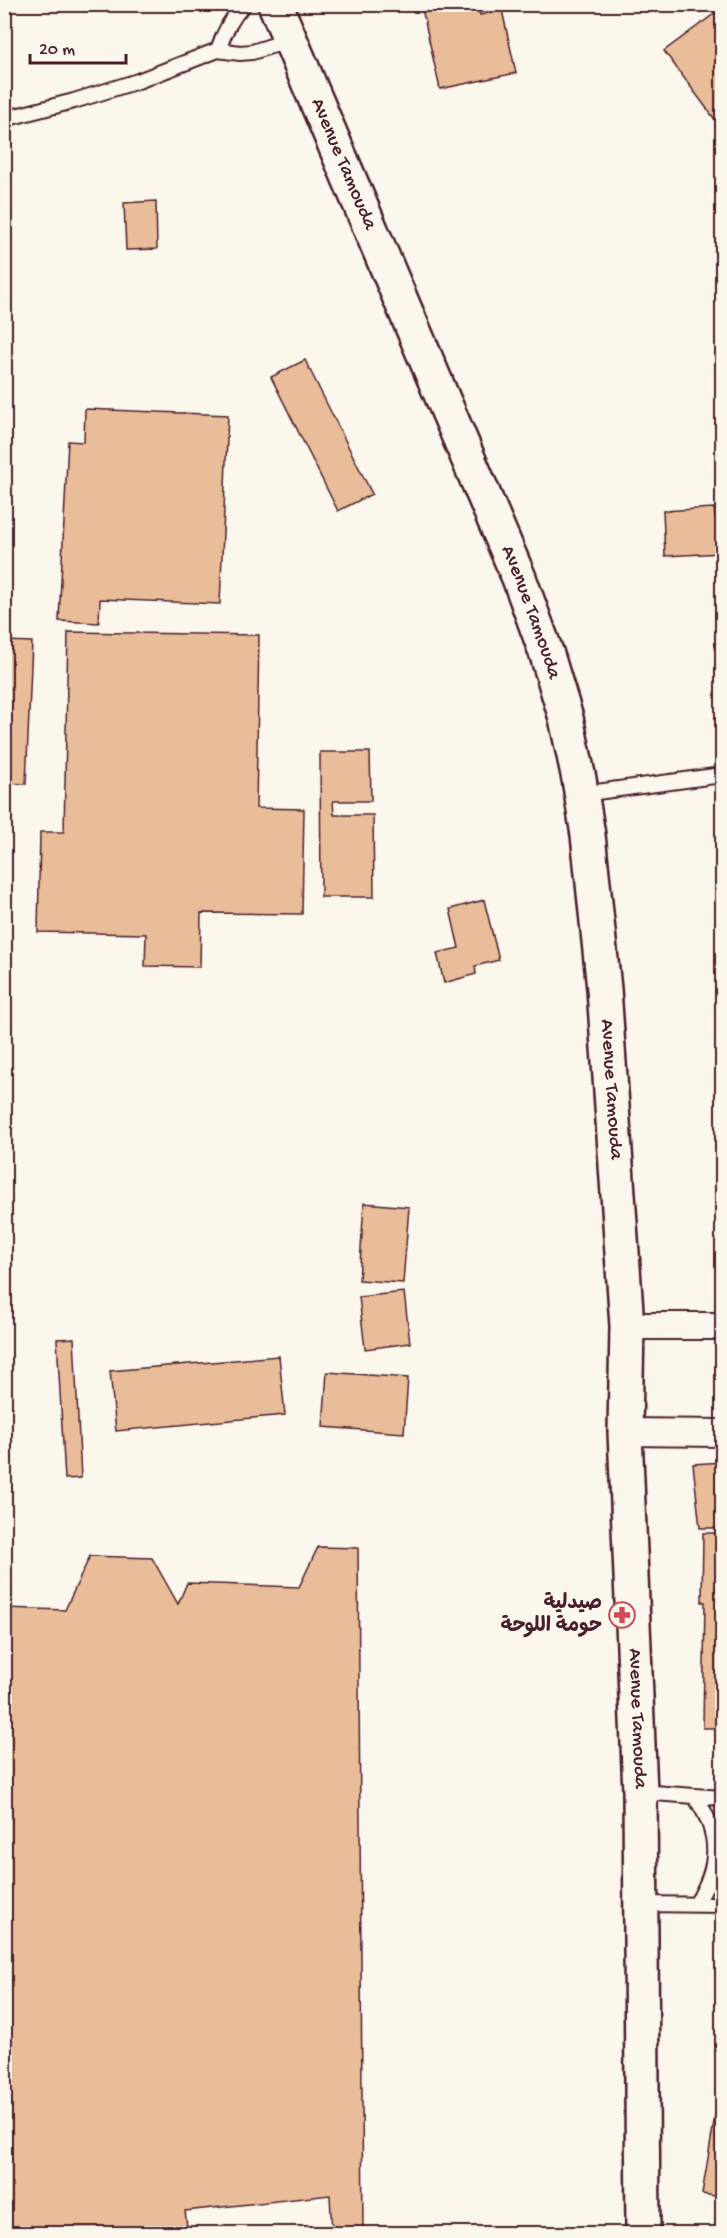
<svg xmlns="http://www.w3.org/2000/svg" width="727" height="2238" viewBox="0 0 727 2238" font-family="'Gochi Hand','Playpen Sans Arabic',sans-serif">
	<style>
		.building { fill: #e9bd99; stroke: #4a1f2b; stroke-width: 1.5 }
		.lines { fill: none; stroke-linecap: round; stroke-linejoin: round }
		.lane-casing { stroke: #4a1f2b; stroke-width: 18 }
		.street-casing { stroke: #4a1f2b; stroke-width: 30 }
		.highway-casing { stroke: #4a1f2b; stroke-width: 38 }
		.lane { stroke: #fbf7ec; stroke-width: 14 }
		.street { stroke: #fbf7ec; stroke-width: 26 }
		.highway { stroke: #fbf7ec; stroke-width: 33 }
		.labels { text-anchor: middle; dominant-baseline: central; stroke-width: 6; stroke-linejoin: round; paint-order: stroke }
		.street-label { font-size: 20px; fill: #4a1f2b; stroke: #fbf7ec }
		.poi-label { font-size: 20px; font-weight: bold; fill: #4a1f2b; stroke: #fbf7ec; text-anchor: end }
	</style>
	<rect width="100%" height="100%" fill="#fbf7ec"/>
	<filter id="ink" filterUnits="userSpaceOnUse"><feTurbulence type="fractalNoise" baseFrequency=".0167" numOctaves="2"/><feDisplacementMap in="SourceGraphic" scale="12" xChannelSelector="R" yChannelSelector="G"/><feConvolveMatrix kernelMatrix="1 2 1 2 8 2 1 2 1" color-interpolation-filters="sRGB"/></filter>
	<g filter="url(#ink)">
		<!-- building -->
		<path class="building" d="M 421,4 L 478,4 L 480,15 L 502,10 L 516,73 L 440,89 Z
			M 722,8 L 722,129 L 664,51 Z
			M 156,201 L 157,249 L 126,250 L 124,203 Z
			M 305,360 L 372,494 L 338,511 L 271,377 Z
			M 85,409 L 228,415 L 220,604 L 100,599 L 99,623 L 59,621 L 68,441 L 84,442 Z
			M 714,508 L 715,517 L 722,517 L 722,553 L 665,556 L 663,511 Z
			M 68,632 L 259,635 L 256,808 L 304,809 L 302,914 L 201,913 L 200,967 L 145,966 L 146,934 L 38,932 L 40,832 L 64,832 Z
			M 4,641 L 32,642 L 26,784 L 4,783 Z
			M 320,752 L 370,752 L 371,801 L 333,801 L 334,815 L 373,815 L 374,897 L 321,897 Z
			M 484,900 L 499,960 L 475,966 L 476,974 L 444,983 L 437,953 L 459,948 L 450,909 Z
			M 364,1203 L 409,1207 L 403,1283 L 359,1280 Z
			M 404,1292 L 410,1343 L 365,1349 L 359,1297 Z
			M 74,1338 L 81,1478 L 65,1479 L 57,1339 Z
			M 279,1356 L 285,1415 L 116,1431 L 110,1371 Z
			M 327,1372 L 408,1378 L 404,1433 L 323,1427 Z
			M 722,1462 L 722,1528 L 700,1528 L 693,1464 Z
			M 703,1533 L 722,1533 L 722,1728 L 703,1728 L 705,1602 L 702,1602 Z
			M 318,1547 L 358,1548 L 363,2234 L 332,2234 L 330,2195 L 185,2211 L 188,2234 L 4,2234 L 4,1608 L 65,1610 L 90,1556 L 152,1558 L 178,1604 L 187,1583 L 299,1587 Z
			M 722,2074 L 722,2197 L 702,2194 Z"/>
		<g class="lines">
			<!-- lane casing -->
			<g class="lane-casing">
				<path id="lane" d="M 218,50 C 224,32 231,18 244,4
					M 4,119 L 74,101 L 138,81 L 218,50 L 240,53 L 252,52 L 290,40
					M 582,794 L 722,775
					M 640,1792 L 722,1798
					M 695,1797 C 721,1834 720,1866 696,1904
					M 641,1904 L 722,1905"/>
			</g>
			<!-- street casing -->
			<g class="street-casing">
				<path id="street" d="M 627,1326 L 722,1326
					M 625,1432 L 722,1433"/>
			</g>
			<!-- highway casing -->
			<g class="highway-casing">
				<g id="highway">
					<path id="s1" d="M 275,4 L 519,578 L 547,655 L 566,718 L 579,779 L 588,835 L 604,989 L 627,1326 L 625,1432 L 640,1792 L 643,2234"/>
				</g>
			</g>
			<!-- lane -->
			<use href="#lane" class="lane"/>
			<!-- street -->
			<use href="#street" class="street"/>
			<!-- highway -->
			<use href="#highway" class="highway"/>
		</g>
	</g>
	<!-- icons -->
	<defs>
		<g id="pharmacy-ring" transform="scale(1.35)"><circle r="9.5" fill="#fbf7ec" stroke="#d1495b" stroke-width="1.5"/><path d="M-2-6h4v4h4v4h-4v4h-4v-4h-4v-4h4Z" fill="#d1495b"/></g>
	</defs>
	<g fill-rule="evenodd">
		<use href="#pharmacy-ring" x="622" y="1615"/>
	</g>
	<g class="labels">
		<!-- street labels -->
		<g class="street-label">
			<text stroke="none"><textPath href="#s1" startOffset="174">Avenue Tamouda</textPath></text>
			<text stroke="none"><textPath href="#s1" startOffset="660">Avenue Tamouda</textPath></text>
			<text stroke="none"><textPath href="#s1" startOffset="1146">Avenue Tamouda</textPath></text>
			<text stroke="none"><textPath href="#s1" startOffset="1776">Avenue Tamouda</textPath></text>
		</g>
		<!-- poi labels -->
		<g class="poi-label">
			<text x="602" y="1604">صيدلية<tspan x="602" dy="23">حومة اللوحة</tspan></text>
		</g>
	</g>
	<!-- margin -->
	<rect width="727" height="2238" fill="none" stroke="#fbf7ec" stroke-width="24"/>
	<rect x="12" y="12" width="703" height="2214" fill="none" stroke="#4a1f2b" stroke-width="2" filter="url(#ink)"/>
	<!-- scale -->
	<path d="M30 54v9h96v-9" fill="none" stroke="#4a1f2b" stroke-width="3"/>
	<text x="39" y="54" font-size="18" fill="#4a1f2b" stroke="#fbf7ec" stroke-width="4.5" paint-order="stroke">20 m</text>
</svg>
